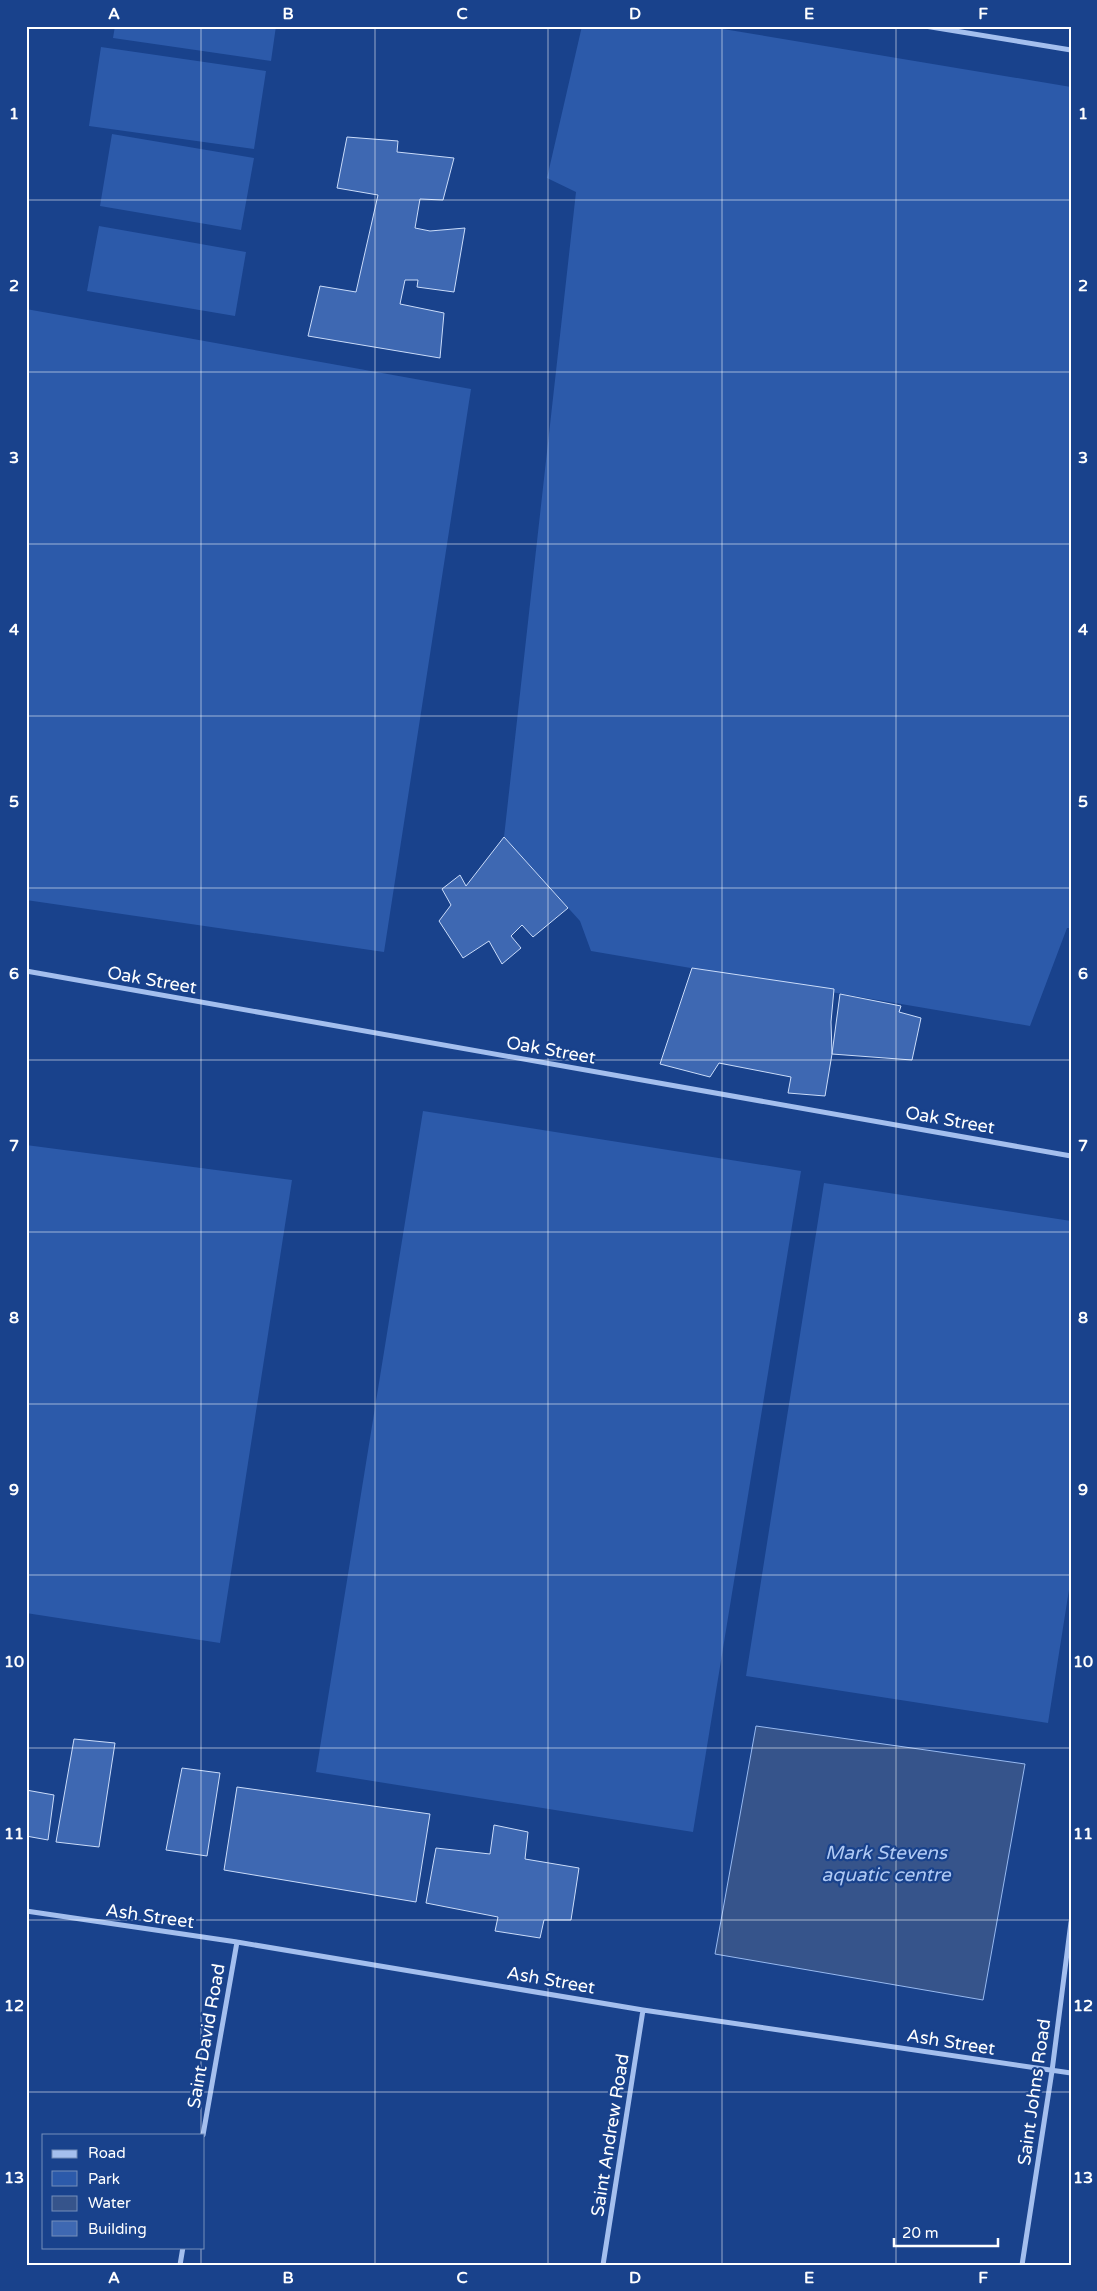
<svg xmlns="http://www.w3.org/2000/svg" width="1097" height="2291" viewBox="0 0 1097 2291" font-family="'Varela Round',sans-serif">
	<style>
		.green { fill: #2c5aaa }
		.water { fill: #36548b; stroke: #97b9f0 }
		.building { fill: #3e68b2; stroke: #cadcfa }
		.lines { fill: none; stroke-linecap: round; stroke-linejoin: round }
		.minor { stroke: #a4bfee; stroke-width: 5 }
		.grid { fill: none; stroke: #fff; stroke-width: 1; stroke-opacity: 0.55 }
		.labels { text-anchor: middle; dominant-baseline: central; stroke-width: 4.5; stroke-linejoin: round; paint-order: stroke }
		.street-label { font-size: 18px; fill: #fff; stroke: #19428c }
		.water-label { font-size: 19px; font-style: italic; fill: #b0caf5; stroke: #19428c }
		.neatline { fill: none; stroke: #fff; stroke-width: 2 }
		.grid-label { font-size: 16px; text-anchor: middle; font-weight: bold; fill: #fff }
	</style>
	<rect width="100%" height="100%" fill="#19428c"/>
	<!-- green -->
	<path class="green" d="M 115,26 L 276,26 L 271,61 L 113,38 Z
		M 582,26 L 705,26 L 1071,87 L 1071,928 L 1067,928 L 1030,1026 L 591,951 L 580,921 L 504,837 L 576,192 L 547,178 Z
		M 101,47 L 266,71 L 254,149 L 89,126 Z
		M 112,134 L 254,158 L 241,230 L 100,206 Z
		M 99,226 L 246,252 L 235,316 L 87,291 Z
		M 26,309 L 471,389 L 384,952 L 26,900 Z
		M 423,1111 L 801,1171 L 693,1832 L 316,1772 Z
		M 26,1145 L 292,1180 L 220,1643 L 26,1613 Z
		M 824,1183 L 1071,1221 L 1071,1577 L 1048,1723 L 746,1676 Z"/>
	<!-- water -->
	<path class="water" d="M 756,1726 L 1025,1764 L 983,2000 L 715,1954 Z"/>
	<!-- building -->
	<path class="building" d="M 347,137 L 398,141 L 397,152 L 454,158 L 443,200 L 420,199 L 415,228 L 430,231 L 465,228 L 454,292 L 417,287 L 418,280 L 405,280 L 400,304 L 444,313 L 440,358 L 308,336 L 320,286 L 356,292 L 378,195 L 337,188 Z
		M 504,837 L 568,908 L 533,937 L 522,925 L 511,936 L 521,948 L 502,964 L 489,941 L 463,958 L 439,921 L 451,905 L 442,889 L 460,875 L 466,886 Z
		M 692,968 L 834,989 L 831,1022 L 832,1054 L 825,1096 L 788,1093 L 791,1077 L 719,1063 L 710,1077 L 660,1064 Z
		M 840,994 L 901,1006 L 899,1012 L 921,1018 L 912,1060 L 832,1054 Z
		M 74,1739 L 115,1743 L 99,1847 L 56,1842 Z
		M 182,1768 L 220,1773 L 207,1856 L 166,1850 Z
		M 237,1787 L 430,1814 L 416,1902 L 224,1870 Z
		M 26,1790 L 54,1795 L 48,1840 L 26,1836 Z
		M 494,1825 L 528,1832 L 525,1859 L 579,1868 L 571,1920 L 544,1920 L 540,1938 L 495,1931 L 498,1917 L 426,1903 L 436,1848 L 490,1854 Z"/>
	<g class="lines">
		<!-- minor -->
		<path class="minor" d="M 925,26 L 1071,50
			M 26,971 L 1071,1156
			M 26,1911 L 237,1942 L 643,2010 L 1071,2073
			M 203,2135 L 237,1942
			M 180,2265 L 183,2247
			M 603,2265 L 643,2010
			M 1022,2265 L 1052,2071 L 1071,1922"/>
	</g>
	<!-- grid -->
	<path class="grid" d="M 201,26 L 201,2135M 375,26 L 375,2265M 548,26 L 548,2265M 722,26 L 722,2265M 896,26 L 896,2265M 26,200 L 1071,200M 26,372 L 1071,372M 26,544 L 1071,544M 26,716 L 1071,716M 26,888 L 1071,888M 26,1060 L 1071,1060M 26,1232 L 1071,1232M 26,1404 L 1071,1404M 26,1575 L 1071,1575M 26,1748 L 1071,1748M 26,1920 L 1071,1920M 26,2092 L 1071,2092M 201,2247 L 201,2265"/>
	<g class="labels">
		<!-- street labels -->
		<g class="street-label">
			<text transform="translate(152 980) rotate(10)">Oak Street</text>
			<text transform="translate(551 1050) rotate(10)">Oak Street</text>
			<text transform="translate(950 1120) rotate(10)">Oak Street</text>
			<text transform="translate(150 1916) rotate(8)">Ash Street</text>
			<text transform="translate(551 1980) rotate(10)">Ash Street</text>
			<text transform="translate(206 2036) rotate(-80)">Saint David Road</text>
			<text transform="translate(951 2042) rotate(9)">Ash Street</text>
			<text transform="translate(1034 2092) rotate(-82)">Saint Johns Road</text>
			<text transform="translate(610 2135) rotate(-81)">Saint Andrew Road</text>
		</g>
		<!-- water labels -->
		<g class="water-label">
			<text x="886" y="1853">Mark Stevens<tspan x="886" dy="22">aquatic centre</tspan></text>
		</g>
	</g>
	<!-- border -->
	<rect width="1097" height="2291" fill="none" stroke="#19428c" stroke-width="55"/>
	<!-- legend -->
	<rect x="42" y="2134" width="162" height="115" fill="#19428c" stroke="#758eba"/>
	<rect x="52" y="2150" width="25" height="8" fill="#a4bfee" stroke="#758eba"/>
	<text x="88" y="2158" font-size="15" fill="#ffffff">Road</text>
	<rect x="52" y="2171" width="25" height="15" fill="#2c5aaa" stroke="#758eba"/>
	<text x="88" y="2184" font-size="15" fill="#ffffff">Park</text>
	<rect x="52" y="2196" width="25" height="15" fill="#36548b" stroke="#758eba"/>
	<text x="88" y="2208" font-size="15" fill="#ffffff">Water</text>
	<rect x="52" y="2221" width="25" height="15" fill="#3e68b2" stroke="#758eba"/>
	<text x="88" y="2234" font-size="15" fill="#ffffff">Building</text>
	<!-- scale -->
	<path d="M894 2238v8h104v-8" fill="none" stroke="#ffffff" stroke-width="2.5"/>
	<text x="902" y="2238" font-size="15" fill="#ffffff" stroke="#19428c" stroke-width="4" paint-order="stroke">20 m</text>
	<rect x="28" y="28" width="1042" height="2236" class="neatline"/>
	<g class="grid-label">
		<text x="114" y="19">A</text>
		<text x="288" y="19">B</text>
		<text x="462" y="19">C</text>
		<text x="635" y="19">D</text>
		<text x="809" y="19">E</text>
		<text x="983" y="19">F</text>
		<text x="14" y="119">1</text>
		<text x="1083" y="119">1</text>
		<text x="14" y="291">2</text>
		<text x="1083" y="291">2</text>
		<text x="14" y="463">3</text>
		<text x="1083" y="463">3</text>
		<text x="14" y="635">4</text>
		<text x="1083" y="635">4</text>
		<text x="14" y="807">5</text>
		<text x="1083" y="807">5</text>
		<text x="14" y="979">6</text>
		<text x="1083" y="979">6</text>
		<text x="14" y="1151">7</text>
		<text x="1083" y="1151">7</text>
		<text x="14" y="1323">8</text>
		<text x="1083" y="1323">8</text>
		<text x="14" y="1495">9</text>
		<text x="1083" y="1495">9</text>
		<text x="14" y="1667">10</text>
		<text x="1083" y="1667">10</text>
		<text x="14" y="1839">11</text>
		<text x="1083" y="1839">11</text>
		<text x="14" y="2011">12</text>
		<text x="1083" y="2011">12</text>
		<text x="14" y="2183">13</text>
		<text x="1083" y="2183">13</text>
		<text x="114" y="2283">A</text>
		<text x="288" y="2283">B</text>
		<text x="462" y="2283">C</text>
		<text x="635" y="2283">D</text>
		<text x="809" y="2283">E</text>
		<text x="983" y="2283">F</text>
	</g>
</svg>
